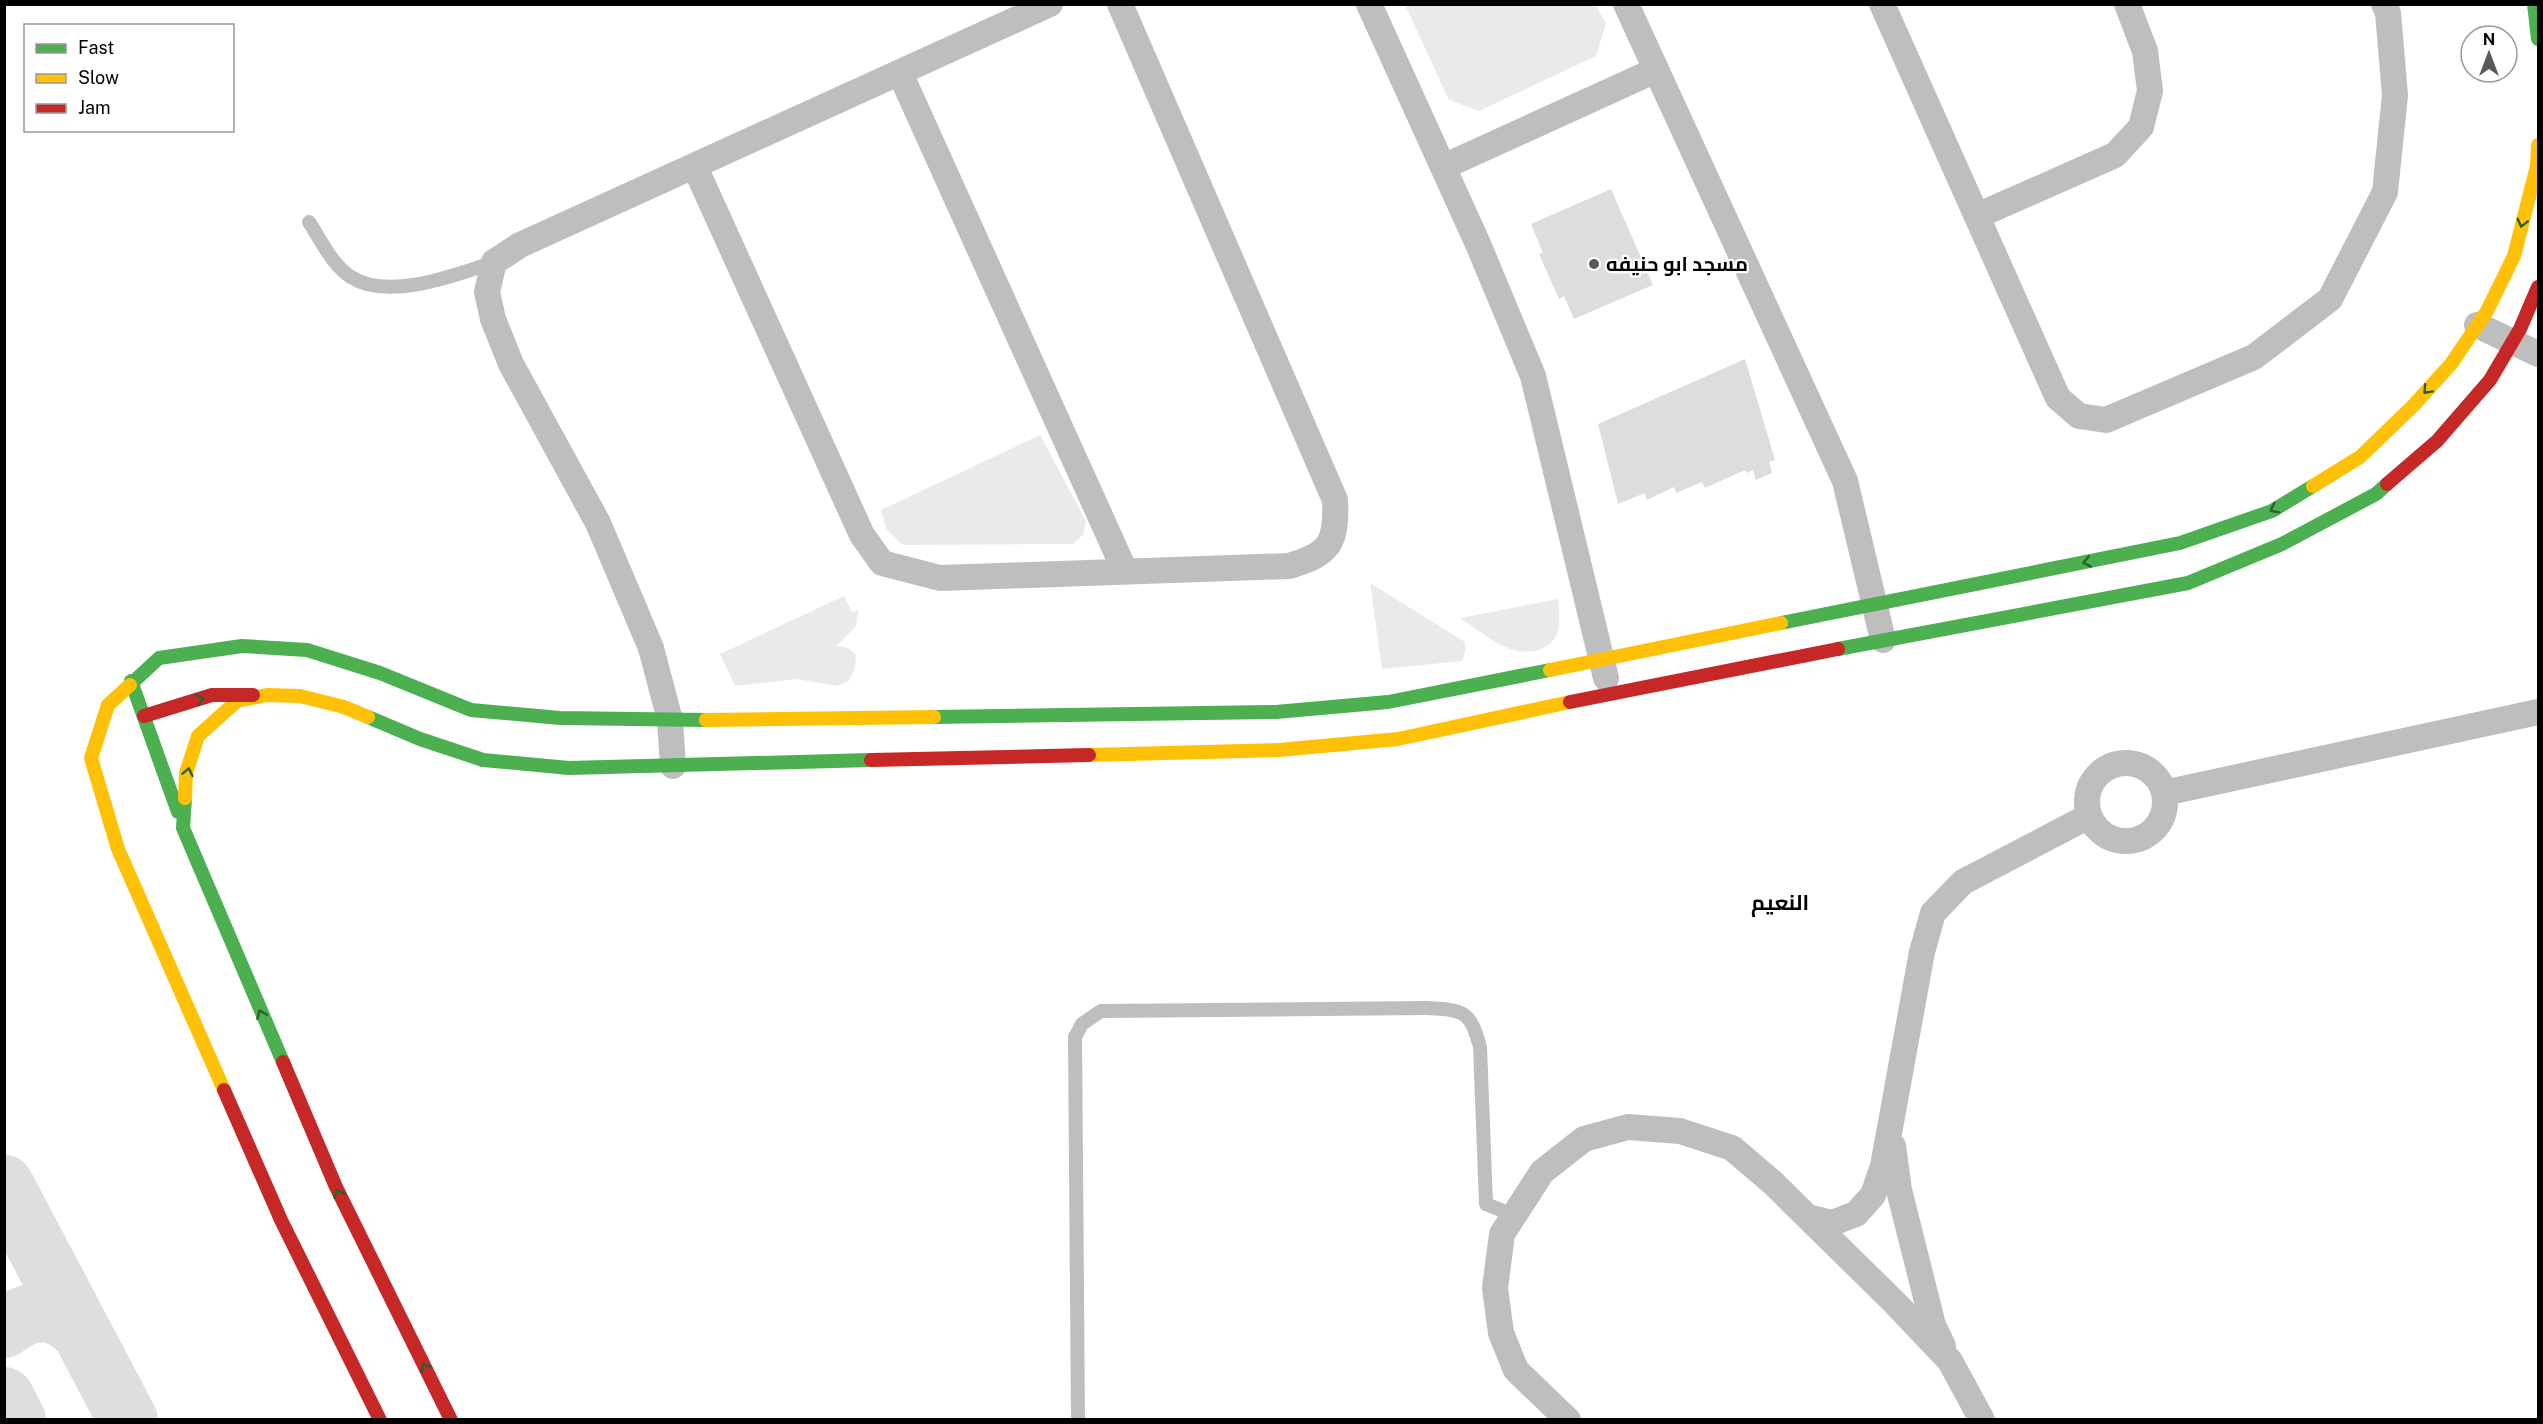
<svg xmlns="http://www.w3.org/2000/svg" width="2543" height="1424" viewBox="0 0 2543 1424" font-family="'Public Sans',Cairo,sans-serif">
	<style>
		.green { fill: #eaeaea }
		.lines { fill: none; stroke-linecap: round; stroke-linejoin: round }
		.taxiway { stroke: #dedede; stroke-width: 60 }
		.building { fill: #ddd }
		.lane { stroke: #bebebe; stroke-width: 14 }
		.street { stroke: #bebebe; stroke-width: 26 }
		.fast { stroke: #4caf50; stroke-width: 14 }
		.slow { stroke: #ffc107; stroke-width: 14 }
		.jam { stroke: #c62828; stroke-width: 14 }
		.oneway { stroke: #2a602c }
		.poi-dot { fill: #595959; stroke: #fff; stroke-width: 2 }
		.labels { text-anchor: middle; dominant-baseline: central; stroke-width: 4.5; stroke-linejoin: round; paint-order: stroke }
		.poi-label { font-size: 20px; font-weight: bold; fill: #000; stroke: #fff; text-anchor: start }
		.neighbourhood-label { font-size: 21px; font-weight: bold; fill: #000; stroke: #fff }
	</style>
	<rect width="100%" height="100%" fill="#fff"/>
	<!-- green -->
	<path class="green" d="M 1405,5 L 1596,5 L 1606,24 L 1596,56 L 1479,111 L 1449,100 Z
		M 1040,435 L 1086,521 L 1083,535 L 1073,544 L 903,545 L 887,530 L 881,510 Z
		M 1370,583 L 1465,642 L 1465,652 L 1462,661 L 1382,669 Z
		M 844,596 L 852,612 L 858,610 L 856,626 L 837,646 L 848,648 L 856,655 L 855,668 L 849,681 L 837,686 L 797,679 L 735,686 L 720,654 Z
		M 1558,599 C 1560,618 1563,639 1543,648 C 1513,662 1485,634 1460,618 Z"/>
	<g class="lines">
		<!-- taxiway -->
		<path class="taxiway" d="M 4,1185 L 128,1420
			M 4,1328 C 33,1306 57,1307 82,1333
			M 4,1397 L 16,1420"/>
	</g>
	<!-- building -->
	<path class="building" d="M 1611,189 L 1653,285 L 1574,319 L 1564,296 L 1559,299 L 1539,254 L 1543,253 L 1531,224 Z
		M 1745,359 L 1775,460 L 1769,462 L 1772,473 L 1756,480 L 1753,470 L 1747,473 L 1745,470 L 1705,488 L 1702,482 L 1676,493 L 1674,487 L 1647,500 L 1645,493 L 1618,504 L 1598,424 Z"/>
	<g class="lines">
		<!-- lane -->
		<path class="lane" d="M 309,222 C 321,240 332,265 351,277 C 388,301 456,275 494,262
			M 1078,1420 L 1075,1037 L 1082,1024 L 1101,1011 L 1426,1008 C 1464,1010 1470,1010 1480,1047 L 1486,1204 L 1513,1215"/>
		<!-- street -->
		<path class="street" d="M 1369,4 L 1478,244 L 1533,376 L 1606,678
			M 1626,4 L 1845,481 L 1883,640
			M 1882,4 L 2058,398 L 2079,416 L 2106,420 L 2254,357 L 2330,299 L 2385,192 L 2395,95 L 2388,13 L 2384,4
			M 900,73 L 1125,571
			M 695,167 L 862,535 L 882,563 L 940,578 L 1289,566 C 1330,554 1337,543 1335,500 L 1120,4
			M 1443,167 L 1656,70
			M 1977,216 L 2115,155 L 2141,127 L 2150,91 L 2145,51 L 2127,4
			M 2477,325 L 2538,354
			M2087 802a39 39 0 1 1 78 0a39 39 0 1 1-78 0Z
			M 673,766 L 670,720 L 651,648 L 598,523 L 511,364 L 493,319 L 487,292 L 494,262 L 520,245 L 1050,4
			M 2164,793 L 2538,712
			M 1893,1146 L 1899,1190 L 1933,1325 L 1943,1346
			M 1808,1217 L 1832,1223 L 1856,1214 L 1873,1195 L 1883,1166 L 1922,952 L 1933,913 L 1963,882 L 2089,816
			M 1568,1420 L 1516,1370 L 1501,1333 L 1495,1288 L 1502,1234 L 1542,1172 L 1584,1139 L 1628,1127 L 1680,1131 L 1732,1148 L 1772,1182 L 1895,1303 L 1950,1361 L 1982,1420"/>
		<!-- fast -->
		<path class="fast" d="M 2534,4 L 2538,39
			M 1781,623 L 2180,543 L 2272,511 L 2313,486
			M 1838,649 L 2188,583 L 2282,544 L 2376,494 L 2387,484
			M 131,681 L 178,812
			M 130,685 L 159,658 L 242,646 L 307,650 L 380,673 L 471,710 L 560,718 L 706,720
			M 368,717 L 420,739 L 483,760 L 569,768 L 871,760
			M 934,717 L 1276,712 L 1388,702 L 1550,670
			M 185,798 L 183,828 L 283,1062"/>
		<!-- slow -->
		<path class="slow" d="M 2313,486 L 2360,457 L 2413,406 L 2451,364 L 2487,311 L 2514,256 L 2537,166 L 2538,145
			M 1550,670 L 1781,623
			M 130,685 L 108,705 L 91,758 L 118,849 L 224,1090
			M 706,720 L 934,717
			M 1089,755 L 1279,750 L 1398,739 L 1570,702
			M 185,798 L 186,773 L 198,736 L 237,701 L 267,695 L 300,696 L 344,707 L 368,717"/>
		<!-- jam -->
		<path class="jam" d="M 2387,484 L 2437,441 L 2490,380 L 2520,329 L 2538,287
			M 1570,702 L 1838,649
			M 144,716 L 212,695 L 253,695
			M 871,760 L 1089,755
			M 283,1062 L 336,1187 L 451,1420
			M 224,1090 L 281,1220 L 380,1420"/>
	</g>
	<!-- one-way arrows -->
	<defs><path id="oneway-chevron" d="M-2-3.5L2.5 0L-2 3.5" fill="none" stroke-width="1.6" stroke-linecap="round" stroke-linejoin="round" transform="scale(1.5)"/></defs>
	<g class="oneway">
		<use href="#oneway-chevron" transform="translate(2522 223) rotate(104)"/>
		<use href="#oneway-chevron" transform="translate(2427 390) rotate(133)"/>
		<use href="#oneway-chevron" transform="translate(2274 509) rotate(153)"/>
		<use href="#oneway-chevron" transform="translate(2087 562) rotate(169)"/>
		<use href="#oneway-chevron" transform="translate(200 699) rotate(-17)"/>
		<use href="#oneway-chevron" transform="translate(188 772) rotate(-78)"/>
		<use href="#oneway-chevron" transform="translate(261 1014) rotate(-113)"/>
		<use href="#oneway-chevron" transform="translate(338 1193) rotate(-116)"/>
		<use href="#oneway-chevron" transform="translate(425 1367) rotate(-116)"/>
	</g>
	<!-- markers -->
	<circle class="poi-dot" cx="1594" cy="264" r="6"/>
	<g class="labels">
		<!-- poi labels -->
		<g class="poi-label">
			<text x="1606" y="264">مسجد ابو حنيفه</text>
		</g>
		<!-- neighbourhood labels -->
		<g class="neighbourhood-label">
			<text x="1780" y="902">النعيم</text>
		</g>
	</g>
	<!-- border -->
	<rect width="2543" height="1424" fill="none" stroke="#000000" stroke-width="12"/>
	<!-- legend -->
	<rect x="24" y="24" width="210" height="108" fill="#ffffff" stroke="#999999" stroke-width="1.5"/>
	<rect x="36" y="44" width="30" height="9" fill="#4caf50" stroke="#999999" stroke-width="1.5"/>
	<text x="78" y="54" font-size="18" fill="#000000">Fast</text>
	<rect x="36" y="74" width="30" height="9" fill="#ffc107" stroke="#999999" stroke-width="1.5"/>
	<text x="78" y="84" font-size="18" fill="#000000">Slow</text>
	<rect x="36" y="104" width="30" height="9" fill="#c62828" stroke="#999999" stroke-width="1.5"/>
	<text x="78" y="114" font-size="18" fill="#000000">Jam</text>
	<!-- north arrow -->
	<g transform="translate(2489 54)"><circle r="28" fill="#ffffff" stroke="#999999" stroke-width="1.5"/>
	<path d="M0-4.5L10 22L0 15L-10 22Z" fill="#595959"/>
	<text y="-9" font-size="16" font-weight="bold" text-anchor="middle" fill="#000000">N</text>
	</g>
</svg>
